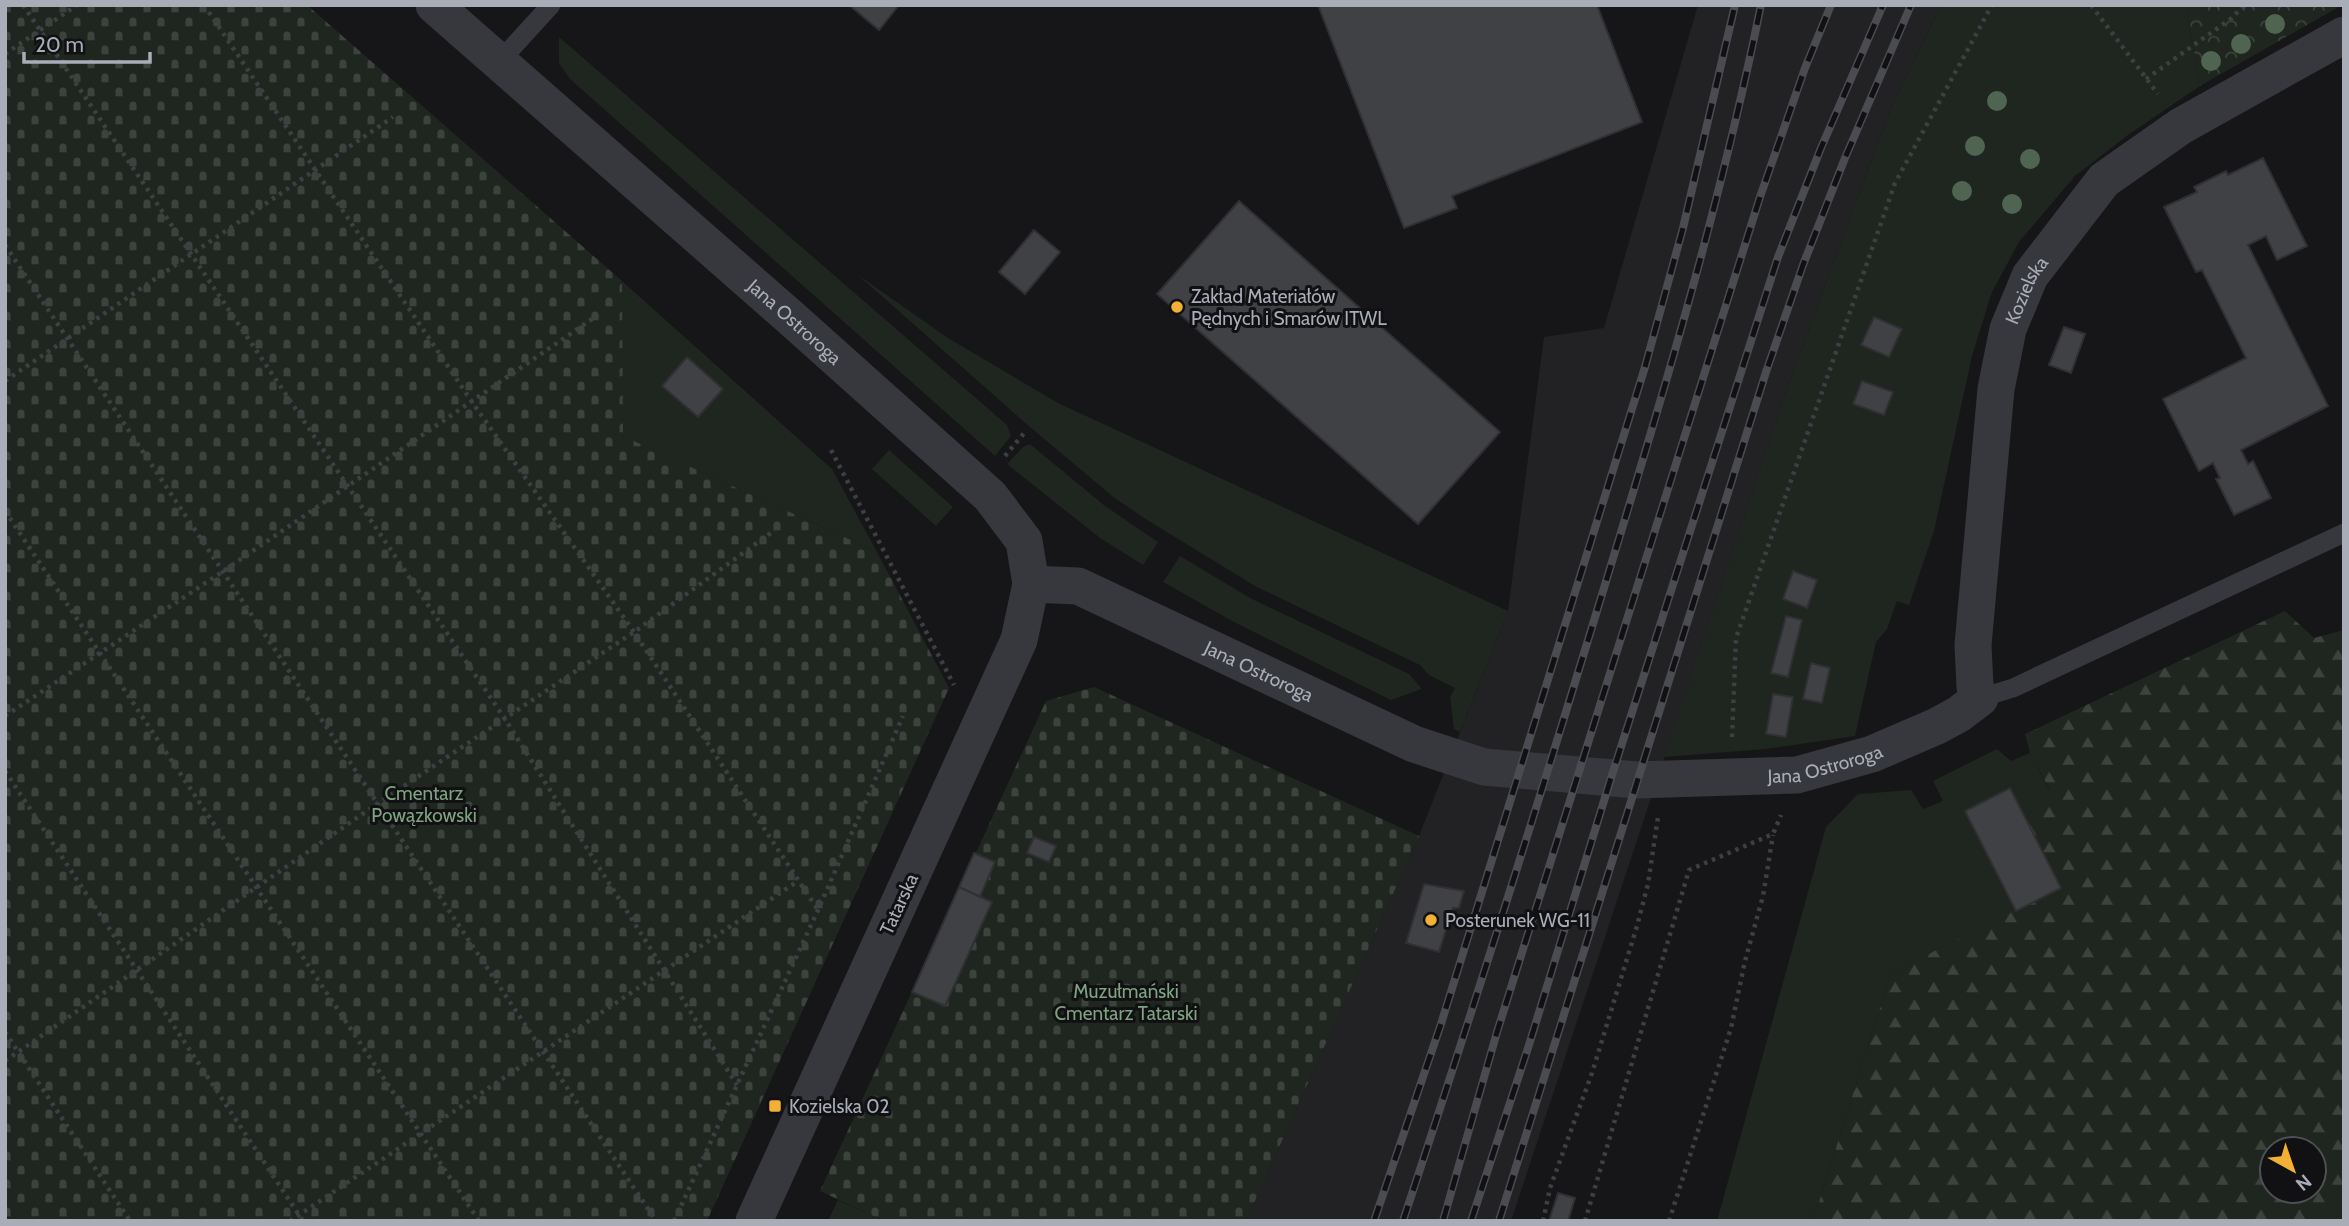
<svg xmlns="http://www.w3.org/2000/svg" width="2349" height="1226" viewBox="0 0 2349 1226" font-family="Cabin,sans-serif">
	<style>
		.built { fill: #222225 }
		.green { fill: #1e261f }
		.forest { fill: url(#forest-firs); fill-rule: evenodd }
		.cemetery { fill: url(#cemetery-stones) }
		.park { fill: url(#park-crowns) }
		.building { fill: #404145; stroke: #303034; stroke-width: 2 }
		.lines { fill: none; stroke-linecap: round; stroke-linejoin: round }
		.path { stroke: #3d3f44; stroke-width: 4.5; stroke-dasharray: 3.5 5; stroke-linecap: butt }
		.service { stroke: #37383d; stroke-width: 19 }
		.minor { stroke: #37383d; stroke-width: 37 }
		.rail-casing { stroke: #4a4c52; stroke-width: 8 }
		.rail { stroke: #111113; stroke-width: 5; stroke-dasharray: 16; stroke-linecap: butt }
		.tree { fill: #506452 }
		.poi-dot { fill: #f2b134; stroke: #111113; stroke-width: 2.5 }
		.labels { text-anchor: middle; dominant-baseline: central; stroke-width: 6; stroke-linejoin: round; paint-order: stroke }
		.street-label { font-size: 19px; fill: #a8adb8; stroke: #111113 }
		.poi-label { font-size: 19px; fill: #a8adb8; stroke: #111113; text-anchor: start }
		.park-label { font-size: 19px; fill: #7fa381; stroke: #111113 }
	</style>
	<defs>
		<pattern id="forest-firs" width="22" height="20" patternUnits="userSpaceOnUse" patternTransform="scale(1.75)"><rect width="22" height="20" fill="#1e261f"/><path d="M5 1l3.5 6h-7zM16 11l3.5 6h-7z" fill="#3c433d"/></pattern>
		<pattern id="cemetery-stones" width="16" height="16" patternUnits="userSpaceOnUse" patternTransform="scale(1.75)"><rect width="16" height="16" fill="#1e261f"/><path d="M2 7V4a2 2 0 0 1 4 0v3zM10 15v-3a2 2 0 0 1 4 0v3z" fill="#3c433d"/></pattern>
		<pattern id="park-crowns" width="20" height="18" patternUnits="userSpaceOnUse" patternTransform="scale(1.75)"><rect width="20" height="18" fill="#1e261f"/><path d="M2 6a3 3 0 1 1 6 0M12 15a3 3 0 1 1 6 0" fill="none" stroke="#3c433d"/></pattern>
	</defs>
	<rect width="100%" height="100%" fill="#161618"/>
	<!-- built -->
	<path class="built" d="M 1698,5 L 1941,5 L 1889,113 L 1781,405 L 1511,1221 L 1246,1221 L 1419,836 L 1508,611 L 1544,337 L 1604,328 Z"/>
	<!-- green -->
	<path class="green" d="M 1941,5 L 2186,5 L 2200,86 L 2128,135 L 2075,176 L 2019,242 L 1992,292 L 1972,356 L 1934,531 L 1909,605 L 1897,601 L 1887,629 L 1876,642 L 1855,736 L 1766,749 L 1664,757 L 1781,405 L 1889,113 Z
		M 559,37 L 1007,425 L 1011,436 L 995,456 L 570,79 L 559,63 Z
		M 858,275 L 948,338 L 1058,403 L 1508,611 L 1460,732 L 1454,729 L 1450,697 L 1455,688 L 1429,675 L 1420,665 L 1255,586 L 1144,518 L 1112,496 L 1030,427 Z
		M 622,281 L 832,469 L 877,552 L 622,436 Z
		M 1030,444 L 1105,506 L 1158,542 L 1143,565 L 1100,538 L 1007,464 L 1023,447 Z
		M 889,450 L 953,507 L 936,526 L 872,469 Z
		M 1180,556 L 1250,598 L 1409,674 L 1422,689 L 1391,700 L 1234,622 L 1163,582 Z
		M 1997,749 L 2011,761 L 2030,753 L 2050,791 L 2025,818 L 1966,811 L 2016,911 L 1891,973 L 1813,1221 L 1717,1221 L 1826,827 L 1858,794 L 1911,790 L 1923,809 L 1943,801 L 1933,781 Z
		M 838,1200 L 884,1221 L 828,1221 Z
		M 2344,1201 L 2344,1221 L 2304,1221 Z"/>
	<!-- forest -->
	<path class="forest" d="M 2285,611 L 2314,638 L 2344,630 L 2344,1206 L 2314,1221 L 1813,1221 L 1891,973 L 2060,888 L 2025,818 L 2050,790 L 2030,753 L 2025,734 ZM 2272,1149 L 2314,1149 L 2314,1191 L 2272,1191 Z"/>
	<!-- cemetery -->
	<path class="cemetery" d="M 5,5 L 307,5 L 622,281 L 623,436 L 877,552 L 949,688 L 707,1221 L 5,1221 Z
		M 1094,687 L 1419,836 L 1246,1221 L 884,1221 L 820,1191 L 1046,701 Z"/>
	<!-- park -->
	<path class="park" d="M 2186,5 L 2342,5 L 2200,86 Z"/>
	<!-- building -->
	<path class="building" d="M 849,5 L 899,5 L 879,30 Z
		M 1318,5 L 1597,5 L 1642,122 L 1452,196 L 1457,208 L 1404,228 Z
		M 2263,158 L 2307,246 L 2277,260 L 2266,236 L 2248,245 L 2328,406 L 2241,450 L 2248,464 L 2253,461 L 2271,498 L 2234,515 L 2216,479 L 2220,478 L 2213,463 L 2199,471 L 2163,399 L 2246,358 L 2202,270 L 2196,272 L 2164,207 L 2197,192 L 2194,187 L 2226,171 L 2228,175 Z
		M 1239,201 L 1500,432 L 1418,524 L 1157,294 Z
		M 1034,230 L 1060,252 L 1025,294 L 999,272 Z
		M 1874,317 L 1902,329 L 1889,357 L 1861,345 Z
		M 2064,327 L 2085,334 L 2071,373 L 2049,365 Z
		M 687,357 L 723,389 L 698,417 L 662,386 Z
		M 1862,381 L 1893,392 L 1884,415 L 1853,404 Z
		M 1793,571 L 1817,580 L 1807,608 L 1783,599 Z
		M 1786,616 L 1802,620 L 1788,677 L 1771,673 Z
		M 1811,663 L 1830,668 L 1822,703 L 1803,699 Z
		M 1773,694 L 1793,697 L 1786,737 L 1766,734 Z
		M 2010,788 L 2061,888 L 2016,911 L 1965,811 Z
		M 1034,837 L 1056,846 L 1049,862 L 1027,853 Z
		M 974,853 L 995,862 L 980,897 L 959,887 Z
		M 1424,884 L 1464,891 L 1459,908 L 1453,908 L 1439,952 L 1406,943 Z
		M 959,887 L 992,902 L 945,1006 L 912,992 Z
		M 1558,1193 L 1575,1198 L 1568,1221 L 1549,1221 Z"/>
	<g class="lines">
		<!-- path -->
		<path class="path" d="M 23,5 L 505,719 L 737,1085
			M 204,5 L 472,402 L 634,632 L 818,910
			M 2091,5 L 2158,94
			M 5,54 L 77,5
			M 2146,79 L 2232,18 L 2244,5
			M 5,245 L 656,1221
			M 5,381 L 393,117
			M 831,450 L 954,685
			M 1005,456 L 1025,432
			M 5,511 L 479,1221
			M 5,716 L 222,572 L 598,315
			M 1732,737 L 1736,638 L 1895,183 L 1992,5
			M 5,771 L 303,1221
			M 5,1032 L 130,1221
			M 5,1061 L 377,804 L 634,632 L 775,530
			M 290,1221 L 798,881
			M 674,1221 L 818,910 L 903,716
			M 1543,1221 L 1550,1188 L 1592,1073 L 1637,926 L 1648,884 L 1658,817
			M 1585,1221 L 1689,870 L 1773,834 L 1781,815
			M 1669,1221 L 1731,1028 L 1745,961 L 1763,896 L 1773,835"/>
		<!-- service -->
		<path class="service" d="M 499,62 L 551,5
			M 1980,698 L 2013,688 L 2344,533"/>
		<!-- minor -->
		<g class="minor">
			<path id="s1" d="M 434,5 L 791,318 L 990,496 L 1024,541 L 1031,584 L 1019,640 L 754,1221"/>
			<path id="s2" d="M 1031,584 L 1078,586 L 1414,744 L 1484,767 L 1637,780 L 1797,775 L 1872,754 L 1937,726 L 1959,714 L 1980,698 L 1975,687 L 1973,645 L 1996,389 L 2008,329 L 2030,276 L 2104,180 L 2181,126 L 2344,35"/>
		</g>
		<!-- rail casing -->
		<g class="rail-casing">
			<path id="rail" d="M 1374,1221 L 1441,1024 L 1645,367 L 1683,228 L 1735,5
				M 1403,1221 C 1470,1019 1534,817 1596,614 C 1658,412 1719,212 1761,5
				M 1443,1221 L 1497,1032 L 1760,197 L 1805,68 L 1831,5
				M 1471,1221 L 1529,1045 L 1611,778 L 1778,257 L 1821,148 L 1883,5
				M 1499,1221 L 1766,372 L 1803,265 L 1845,158 L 1911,5"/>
		</g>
		<!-- rail -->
		<use href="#rail" class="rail"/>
	</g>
	<!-- trees -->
	<g class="tree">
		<circle cx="2275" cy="24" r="10"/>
		<circle cx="2241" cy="44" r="10"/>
		<circle cx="2211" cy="61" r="10"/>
		<circle cx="1997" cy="101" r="10"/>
		<circle cx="1975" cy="146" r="10"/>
		<circle cx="2030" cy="159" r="10"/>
		<circle cx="1962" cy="191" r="10"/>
		<circle cx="2012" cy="204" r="10"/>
	</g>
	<!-- markers -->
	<g class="poi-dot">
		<circle cx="1177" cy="307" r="7"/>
		<circle cx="1431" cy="920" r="7"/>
		<rect x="768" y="1099" width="14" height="14" rx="3.5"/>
	</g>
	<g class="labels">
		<!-- street labels -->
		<g class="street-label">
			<text stroke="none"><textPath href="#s2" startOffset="1421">Kozielska</textPath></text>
			<text stroke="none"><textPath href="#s1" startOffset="480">Jana Ostroroga</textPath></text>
			<text stroke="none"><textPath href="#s2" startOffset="247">Jana Ostroroga</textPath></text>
			<text stroke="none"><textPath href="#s2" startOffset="835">Jana Ostroroga</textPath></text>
			<text transform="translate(899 904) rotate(-65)">Tatarska</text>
		</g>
		<!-- poi labels -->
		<g class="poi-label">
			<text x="1191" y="296">Zakład Materiałów<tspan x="1191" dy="22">Pędnych i Smarów ITWL</tspan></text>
			<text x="1445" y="920">Posterunek WG-11</text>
			<text x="789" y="1106">Kozielska 02</text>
		</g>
		<!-- park labels -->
		<g class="park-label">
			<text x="424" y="793">Cmentarz<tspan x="424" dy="22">Powązkowski</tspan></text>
			<text x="1126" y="991">Muzułmański<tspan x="1126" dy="22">Cmentarz Tatarski</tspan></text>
		</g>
	</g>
	<!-- border -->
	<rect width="2349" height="1226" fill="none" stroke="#a8adb8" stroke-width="14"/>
	<!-- north arrow -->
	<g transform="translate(2293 1170) rotate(140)"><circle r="33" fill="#111113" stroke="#4d4f55" stroke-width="2"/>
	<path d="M0-5L12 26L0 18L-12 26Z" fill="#f2b134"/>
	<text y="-10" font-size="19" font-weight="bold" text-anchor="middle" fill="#a8adb8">N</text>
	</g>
	<!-- scale -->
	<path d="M24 52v10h126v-10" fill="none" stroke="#a8adb8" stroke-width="3.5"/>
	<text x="35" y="52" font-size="21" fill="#a8adb8" stroke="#111113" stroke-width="5" paint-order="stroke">20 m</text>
</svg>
